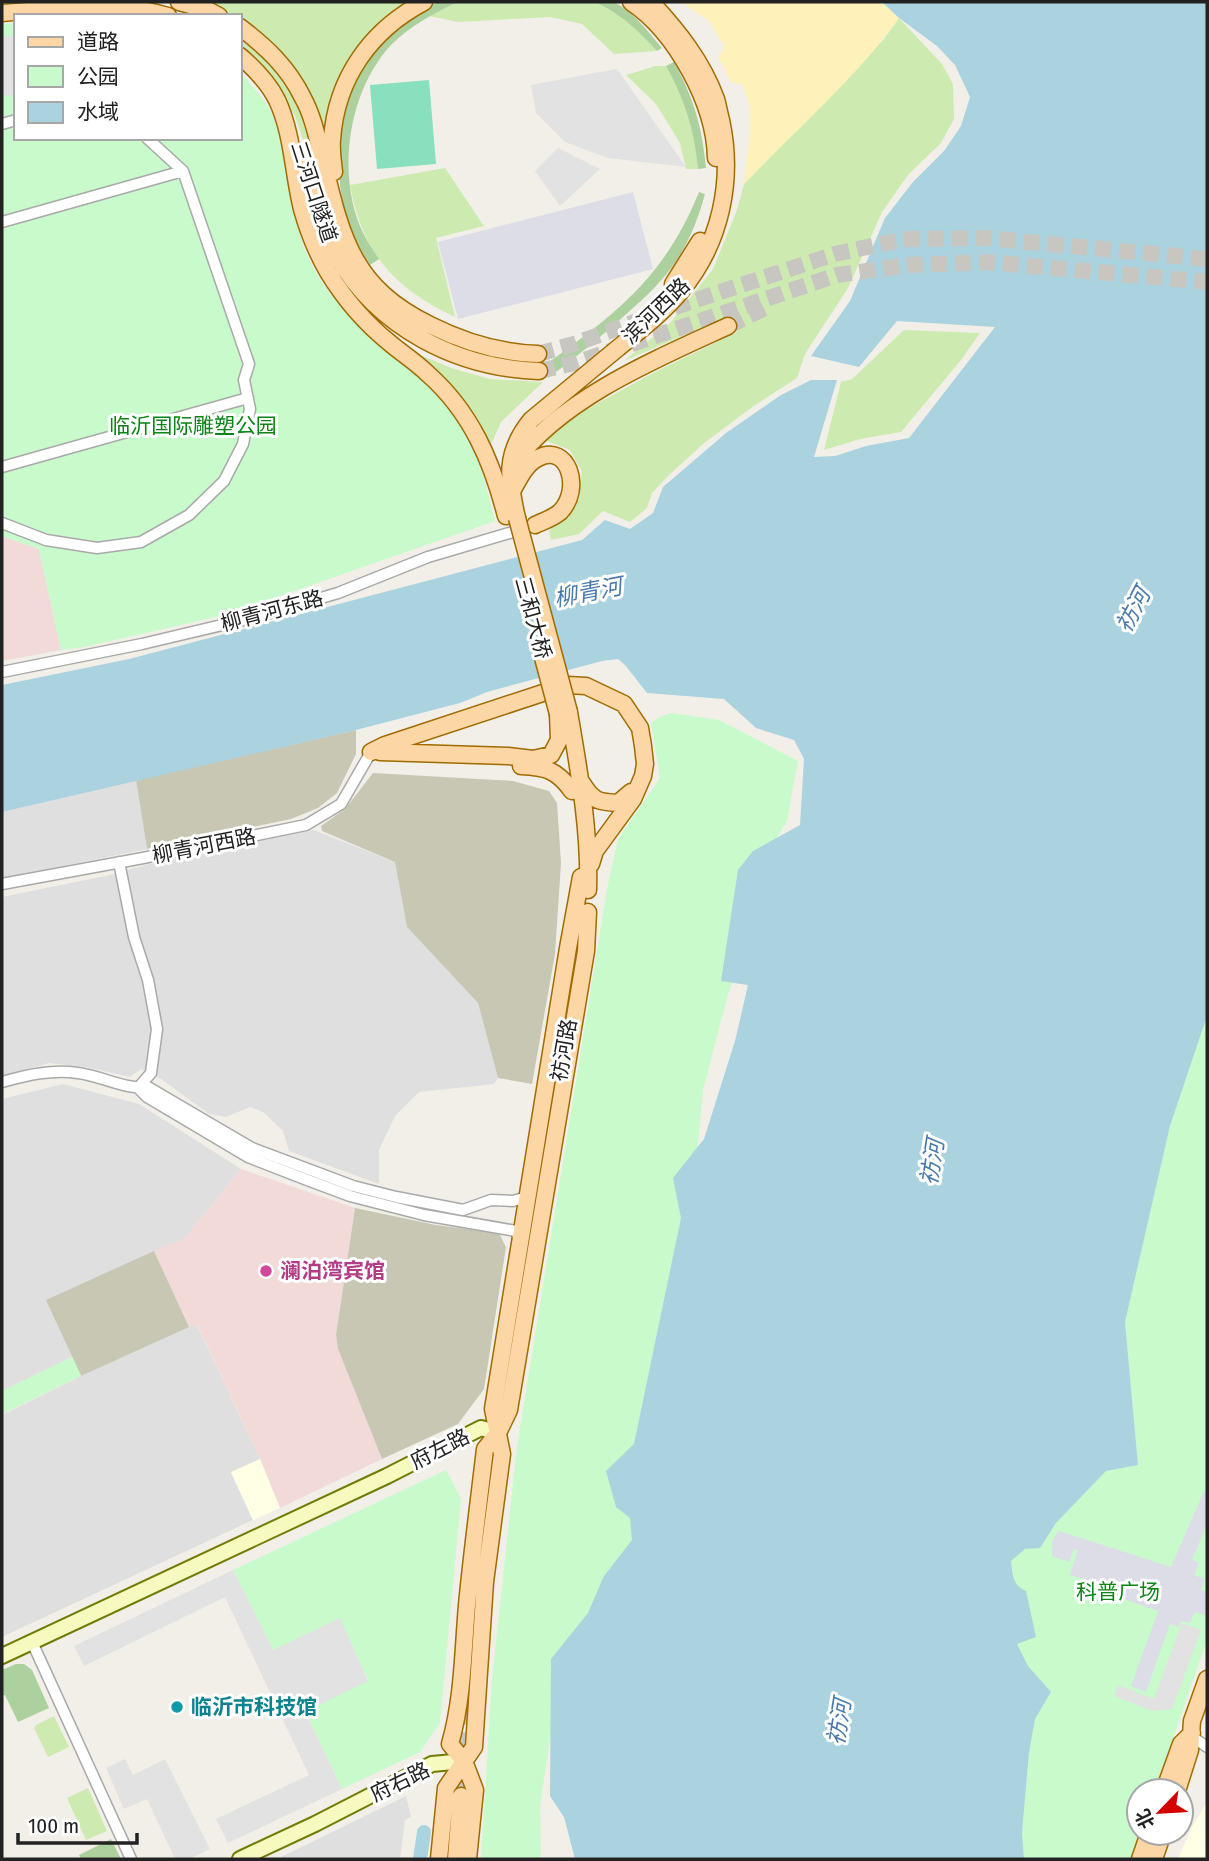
<svg xmlns="http://www.w3.org/2000/svg" width="1209" height="1861" viewBox="0 0 1209 1861" font-family="'Fira Sans Condensed','Noto Sans SC',sans-serif">
	<style>
		.residential { fill: #e0dfdf }
		.commercial { fill: #f2dad9 }
		.education { fill: #ffffe5 }
		.construction { fill: #c7c7b4 }
		.grass { fill: #cdebb0 }
		.forest { fill: #add19e }
		.sand { fill: #fff1ba }
		.park { fill: #c8facc }
		.pitch { fill: #88e0be }
		.parking { fill: #e2e2e2 }
		.plaza { fill: #dddde8 }
		.water { fill: #aad3df }
		.lines { fill: none; stroke-linecap: round; stroke-linejoin: round }
		.river { stroke: #aad3df; stroke-width: 14 }
		.primary-tunnel { stroke: #c8c6c1; stroke-width: 16; stroke-dasharray: 16 8; stroke-linecap: butt }
		.street-casing { stroke: #a9a9a9; stroke-width: 13 }
		.secondary-casing { stroke: #707d05; stroke-width: 18 }
		.primary-casing { stroke: #a06b00; stroke-width: 19 }
		.street { stroke: #fff; stroke-width: 10 }
		.secondary { stroke: #f7fabf; stroke-width: 14 }
		.primary { stroke: #fcd6a4; stroke-width: 16 }
		.primary-bridge-casing { stroke: #a06b00; stroke-width: 19; stroke-linecap: butt }
		.primary-bridge { stroke: #fcd6a4; stroke-width: 16 }
		.hotel-dot { fill: #d1479c; stroke: #fff; stroke-width: 2.5 }
		.culture-dot { fill: #0f9aa8; stroke: #fff; stroke-width: 2.5 }
		.labels { text-anchor: middle; dominant-baseline: central; stroke-width: 6; stroke-linejoin: round; paint-order: stroke }
		.street-label { font-size: 21px; fill: #222; stroke: #fff }
		.park-label { font-size: 21px; fill: #0c8416; stroke: #fff }
		.hotel-label { font-size: 21px; font-weight: bold; fill: #b23c85; stroke: #fff; text-anchor: start }
		.culture-label { font-size: 21px; font-weight: bold; fill: #0d838f; stroke: #fff; text-anchor: start }
		.water-label { font-size: 23px; font-style: italic; fill: #4a7aab; stroke: #fff }
	</style>
	<rect width="100%" height="100%" fill="#f2efe9"/>
	<!-- residential -->
	<path class="residential" d="M 136,780 L 147,849 L 2,878 L 2,812 Z
		M 314,830 L 395,862 L 407,927 L 478,1003 L 498,1078 L 494,1084 L 419,1092 L 395,1116 L 379,1150 L 379,1184 L 289,1151 L 283,1131 L 263,1112 L 250,1107 L 226,1117 L 209,1114 L 161,1079 L 141,1069 L 130,1077 L 86,1067 L 49,1063 L 2,1077 L 2,897 L 110,875 L 149,864 Z
		M 63,1084 L 139,1104 L 241,1169 L 185,1238 L 47,1300 L 72,1357 L 2,1391 L 2,1099 Z
		M 196,1323 L 260,1459 L 231,1473 L 253,1520 L 2,1637 L 2,1415 L 81,1376 Z
		M 406,1796 L 411,1817 L 405,1820 L 400,1859 L 277,1859 Z"/>
	<!-- commercial -->
	<path class="commercial" d="M 2,536 L 39,549 L 61,650 L 2,661 Z
		M 241,1169 L 355,1208 L 336,1335 L 338,1349 L 382,1459 L 280,1508 L 260,1459 L 197,1324 L 189,1327 L 154,1251 L 185,1238 Z"/>
	<!-- education -->
	<path class="education" d="M 260,1459 L 280,1508 L 253,1520 L 231,1472 Z
		M 1207,1802 L 1207,1859 L 1178,1859 L 1192,1827 Z"/>
	<!-- construction -->
	<path class="construction" d="M 356,730 L 356,754 L 337,793 L 318,808 L 291,819 L 147,849 L 136,780 Z
		M 373,773 L 513,781 L 549,791 L 557,803 L 561,863 L 555,954 L 532,1084 L 498,1078 L 478,1003 L 407,927 L 395,862 L 322,831 L 321,826 L 345,809 Z
		M 355,1208 L 436,1225 L 499,1233 L 506,1247 L 484,1389 L 458,1424 L 382,1459 L 338,1349 L 336,1335 Z
		M 154,1251 L 189,1327 L 81,1376 L 46,1300 Z"/>
	<!-- grass -->
	<path class="grass" d="M 222,2 L 412,2 L 375,29 L 326,148 L 292,66 L 269,41 L 240,18 L 240,16 L 235,16 L 208,3 Z
		M 458,2 L 595,2 L 617,14 L 635,27 L 657,51 L 614,54 L 582,24 L 550,17 L 458,22 L 429,16 Z
		M 899,18 L 942,64 L 953,84 L 954,119 L 941,143 L 908,175 L 882,212 L 848,288 L 805,354 L 797,378 L 755,405 L 703,444 L 669,475 L 652,493 L 647,508 L 630,522 L 603,511 L 579,534 L 551,540 L 549,531 L 576,503 L 582,472 L 570,450 L 544,440 L 587,409 L 655,372 L 737,332 L 729,316 L 624,361 L 670,323 L 713,269 L 737,210 L 744,184 L 838,88 L 884,39 Z
		M 240,36 C 301,77 312,141 326,208 L 295,116 L 282,95 L 248,53 L 240,47 Z
		M 656,66 L 666,66 C 685,101 694,129 698,169 L 686,169 L 680,143 L 656,104 L 626,75 Z
		M 445,168 L 484,226 L 436,238 L 455,317 C 394,288 362,253 350,185 Z
		M 904,330 L 980,333 L 961,360 L 901,432 L 860,439 L 824,450 L 841,382 L 852,379 Z
		M 389,332 L 423,356 L 451,368 L 490,379 L 543,382 L 501,422 L 490,447 C 487,438 484,429 479,421 C 460,387 419,357 389,332 Z
		M 54,1716 L 69,1747 L 48,1757 L 34,1728 L 36,1725 Z
		M 88,1788 L 107,1831 L 86,1840 L 67,1798 Z"/>
	<!-- forest -->
	<path class="forest" d="M 438,2 L 458,2 C 434,13 410,26 391,45 C 350,89 338,166 358,221 C 363,235 371,247 379,259 L 370,265 C 324,198 329,104 381,42 C 392,29 422,10 438,2 Z
		M 595,2 C 600,2 607,1 612,2 C 631,8 649,33 662,48 L 657,51 C 637,29 622,15 595,2 Z
		M 674,62 C 694,99 702,126 706,168 L 698,169 C 694,129 685,101 666,66 Z
		M 699,192 L 705,194 C 698,220 688,245 672,267 C 658,286 641,301 623,317 C 599,338 574,359 548,378 L 541,368 C 614,315 664,279 699,192 Z
		M 16,1664 L 24,1664 L 32,1670 L 49,1708 L 18,1722 L 5,1695 L 2,1696 L 2,1670 Z
		M 111,1839 L 121,1859 L 81,1859 L 79,1855 Z"/>
	<!-- sand -->
	<path class="sand" d="M 680,2 L 882,2 L 899,18 C 855,79 796,130 744,184 L 750,133 L 750,108 L 743,85 L 731,82 L 719,58 L 724,46 L 709,21 Z"/>
	<!-- park -->
	<path class="park" d="M 16,23 L 16,138 L 240,138 L 240,72 C 252,86 268,102 274,119 C 292,166 288,217 311,263 C 325,291 348,316 371,338 C 393,358 419,374 440,396 C 474,431 484,476 495,521 L 225,615 L 84,647 L 61,650 L 39,549 L 2,536 L 2,24 Z
		M 671,713 L 719,720 L 798,761 L 787,821 L 757,869 L 746,939 L 727,998 L 703,1090 L 692,1208 L 641,1531 L 560,1672 L 540,1806 L 541,1859 L 481,1859 L 492,1679 L 517,1447 L 607,889 L 618,839 L 660,778 L 651,723 L 661,716 Z
		M 1207,1016 L 1207,1640 L 1155,1791 L 1139,1791 L 1139,1833 L 1140,1833 L 1131,1859 L 1024,1859 L 1022,1832 L 1029,1753 L 1035,1719 L 1051,1692 L 1028,1666 L 1017,1644 L 1036,1636 L 1019,1588 L 1014,1582 L 1011,1561 L 1025,1549 L 1040,1547 L 1056,1523 L 1106,1471 L 1138,1465 L 1125,1322 L 1170,1126 Z
		M 72,1357 L 81,1376 L 2,1414 L 2,1391 Z
		M 446,1470 L 461,1499 L 440,1723 L 420,1752 L 342,1789 L 305,1711 L 368,1680 L 340,1619 L 273,1650 L 233,1570 Z"/>
	<!-- pitch -->
	<path class="pitch" d="M 429,80 L 436,164 L 377,169 L 370,85 Z"/>
	<!-- parking -->
	<path class="parking" d="M 16,35 L 16,95 L 2,96 L 2,37 Z
		M 616,69 L 617,69 L 686,167 L 608,158 L 565,142 L 536,113 L 531,85 Z
		M 558,148 L 600,169 L 560,206 L 535,171 Z
		M 233,1570 L 273,1650 L 340,1618 L 368,1681 L 305,1712 L 342,1789 L 228,1843 L 216,1819 L 309,1775 L 225,1597 L 84,1666 L 74,1646 Z
		M 1182,1623 L 1201,1630 L 1172,1709 L 1153,1711 L 1114,1696 L 1118,1685 L 1154,1699 Z
		M 125,1759 L 133,1775 L 165,1759 L 210,1849 L 189,1859 L 175,1859 L 147,1799 L 124,1809 L 106,1768 Z"/>
	<!-- plaza -->
	<path class="plaza" d="M 633,192 L 653,269 L 458,319 L 438,242 Z
		M 1204,1491 L 1207,1492 L 1207,1524 L 1192,1560 L 1199,1563 L 1194,1575 L 1205,1579 L 1201,1590 L 1207,1592 L 1207,1616 L 1195,1612 L 1190,1623 L 1181,1621 L 1179,1627 L 1170,1624 L 1146,1692 L 1131,1686 L 1158,1611 L 1112,1595 L 1113,1588 L 1070,1575 L 1078,1550 L 1074,1549 L 1069,1562 L 1052,1556 L 1052,1541 L 1059,1531 L 1171,1567 Z"/>
	<!-- water -->
	<path class="water" d="M 882,2 L 1207,2 L 1207,1016 L 1170,1126 L 1125,1322 L 1138,1465 L 1106,1471 L 1056,1523 L 1040,1548 L 1025,1549 L 1011,1561 C 1013,1575 1012,1585 1026,1591 L 1036,1637 L 1017,1644 L 1028,1666 L 1051,1692 L 1035,1719 L 1029,1753 L 1022,1832 L 1024,1859 L 575,1859 L 564,1817 L 550,1796 L 551,1659 L 588,1613 L 604,1576 L 632,1540 L 630,1518 L 616,1507 L 606,1471 L 634,1444 L 681,1218 L 673,1178 L 704,1139 L 735,1041 L 748,985 L 721,981 L 738,870 L 753,851 L 800,825 L 804,759 L 794,740 L 756,728 L 724,699 L 647,693 L 625,665 L 618,659 L 602,661 L 487,692 L 460,703 L 356,730 L 2,812 L 2,685 L 129,659 L 582,540 L 605,520 L 630,529 L 653,513 L 663,487 L 726,433 L 781,395 L 811,380 L 837,380 L 814,457 L 835,456 L 866,446 L 909,438 L 995,327 L 897,321 L 859,367 L 811,356 L 850,301 L 885,218 L 913,182 L 944,151 L 961,126 L 970,97 L 955,65 L 937,46 L 899,18 Z"/>
	<g class="lines">
		<!-- river -->
		<path class="river" d="M 420,1859 L 424,1832"/>
		<!-- primary-tunnel -->
		<path class="primary-tunnel" d="M 728,326 L 767,307
			M 538,354 L 574,344 L 684,304 L 835,254 L 904,239 L 987,238 L 1207,259
			M 539,371 L 575,363 L 837,275 L 908,265 L 989,262 L 1207,282
			M 456,1796 L 463,1711"/>
		<!-- street casing -->
		<g class="street-casing">
			<path id="street" d="M 2,124 L 16,120
				M 2,222 L 183,171
				M 2,467 L 248,398
				M 2,523 L 46,540 L 97,548 L 141,542 L 189,515 L 224,481 L 243,444 L 250,409 L 244,380 L 249,364 L 183,171 L 147,138
				M 2,672 L 142,644 L 260,616 L 338,593 L 428,557 L 523,529
				M 119,862 L 134,937 L 148,980 L 157,1029 L 151,1073 L 138,1088
				M 2,884 L 143,858 L 306,825 L 341,804 L 371,752
				M 2,1082 C 27,1075 52,1069 78,1073 C 102,1076 125,1090 148,1087 L 252,1148 L 353,1186 L 396,1197 L 463,1210 L 491,1200 L 513,1201 L 527,1197
				M 138,1088 L 147,1097 L 248,1157 L 302,1178 L 350,1196 L 424,1215 L 516,1231 L 519,1240
				M 32,1642 L 131,1859
				M 1191,1736 L 1207,1747"/>
		</g>
		<!-- secondary casing -->
		<g class="secondary-casing">
			<path id="secondary" d="M 2,1656 L 387,1476 L 481,1428 L 498,1433
				M 240,1859 L 315,1824 L 432,1764 L 464,1761"/>
		</g>
		<!-- primary casing -->
		<g class="primary-casing">
			<path id="primary" d="M 179,2 L 206,9 L 219,16
				M 631,2 C 676,32 715,104 716,158
				M 2,13 C 56,9 115,0 168,16
				M 240,27 C 266,47 288,67 303,98 C 314,118 318,142 324,164 C 342,240 354,288 430,325 C 464,342 500,353 538,354
				M 240,56 C 254,68 269,84 277,100 C 293,134 293,173 302,209 C 308,231 317,253 328,272 C 345,300 366,324 391,344 C 403,354 417,363 428,374 C 471,412 492,461 506,516
				M 301,155 C 311,189 319,225 337,256 C 378,328 457,368 539,371
				M 334,172 C 333,162 331,150 332,140 C 336,78 371,30 424,2
				M 673,284 L 700,241
				M 514,463 C 562,398 656,359 728,326
				M 511,493 C 518,481 525,464 538,458 C 568,442 583,489 560,512 C 553,518 544,521 535,525
				M 517,518 C 508,479 504,453 531,420 C 560,396 589,372 618,348 C 640,330 663,313 681,291 C 721,243 734,180 721,120 C 719,113 718,106 716,99 C 702,61 678,31 651,2
				M 569,712 C 579,771 590,831 588,890
				M 371,752 L 385,745 L 567,685 L 586,686 L 624,704 L 640,728 L 643,746 L 645,764 L 643,776 L 633,799 L 595,851 L 591,864
				M 380,752 L 508,756 L 533,759 L 551,755 L 559,740 L 558,714
				M 521,766 C 546,767 557,770 572,791
				M 582,783 C 593,801 598,802 618,803 L 631,792
				M 1164,1791 L 1181,1744 L 1192,1733
				M 1177,1791 L 1190,1750 L 1192,1721 L 1207,1679
				M 439,1859 L 446,1788 L 474,1747 L 485,1582 L 502,1454 L 493,1409 L 568,948 L 581,877
				M 456,1859 L 461,1796
				M 468,1859 L 475,1790 L 464,1761 L 450,1744 C 463,1699 463,1651 467,1605 C 472,1553 479,1501 485,1449 L 498,1433 L 509,1410 L 586,951 L 588,912
				M 1140,1859 L 1149,1833
				M 1154,1859 L 1163,1833"/>
		</g>
		<!-- street -->
		<use href="#street" class="street"/>
		<!-- secondary -->
		<use href="#secondary" class="secondary"/>
		<!-- primary -->
		<use href="#primary" class="primary"/>
		<!-- primary-bridge casing -->
		<g class="primary-bridge-casing">
			<path id="primary-bridge" d="M 517,518 L 569,712
				M 541,650 L 558,714"/>
		</g>
		<!-- primary-bridge -->
		<use href="#primary-bridge" class="primary-bridge"/>
	</g>
	<!-- markers -->
	<circle class="hotel-dot" cx="266" cy="1271" r="7"/>
	<circle class="culture-dot" cx="177" cy="1707" r="7"/>
	<g class="labels">
		<!-- street labels -->
		<g class="street-label">
			<text transform="translate(314 192) rotate(72)">三河口隧道</text>
			<text transform="translate(656 311) rotate(-44)">滨河西路</text>
			<text transform="translate(272 611) rotate(-15)">柳青河东路</text>
			<text transform="translate(533 618) rotate(75)">三和大桥</text>
			<text transform="translate(204 846) rotate(-11)">柳青河西路</text>
			<text transform="translate(564 1050) rotate(-80)">祊河路</text>
			<text transform="translate(440 1449) rotate(-27)">府左路</text>
			<text transform="translate(400 1782) rotate(-26)">府右路</text>
		</g>
		<!-- park labels -->
		<g class="park-label">
			<text x="193" y="426">临沂国际雕塑公园</text>
			<text x="1118" y="1592">科普广场</text>
		</g>
		<!-- hotel labels -->
		<g class="hotel-label">
			<text x="280" y="1271">澜泊湾宾馆</text>
		</g>
		<!-- culture labels -->
		<g class="culture-label">
			<text x="191" y="1707">临沂市科技馆</text>
		</g>
		<!-- water labels -->
		<g class="water-label">
			<text transform="translate(588 592) rotate(-11)">柳青河</text>
			<text transform="translate(1133 610) rotate(-62)">祊河</text>
			<text transform="translate(932 1162) rotate(-81)">祊河</text>
			<text transform="translate(839 1722) rotate(-81)">祊河</text>
		</g>
	</g>
	<!-- border -->
	<rect width="1209" height="1861" fill="none" stroke="#222222" stroke-width="7"/>
	<!-- legend -->
	<rect x="14" y="14" width="228" height="126" fill="#ffffff" stroke="#a7a7a7" stroke-width="2"/>
	<rect x="28" y="37" width="35" height="10" fill="#fcd6a4" stroke="#a7a7a7" stroke-width="2"/>
	<text x="77" y="49" font-size="21" fill="#222222">道路</text>
	<rect x="28" y="66" width="35" height="21" fill="#c8facc" stroke="#a7a7a7" stroke-width="2"/>
	<text x="77" y="84" font-size="21" fill="#222222">公园</text>
	<rect x="28" y="102" width="35" height="21" fill="#aad3df" stroke="#a7a7a7" stroke-width="2"/>
	<text x="77" y="119" font-size="21" fill="#222222">水域</text>
	<!-- north arrow -->
	<g transform="translate(1160 1812) rotate(245)"><circle r="33" fill="#ffffff" stroke="#a7a7a7" stroke-width="2"/>
	<path d="M0-5L12 26L0 18L-12 26Z" fill="#d40000"/>
	<text y="-10" font-size="19" font-weight="bold" text-anchor="middle" fill="#222222">北</text>
	</g>
	<!-- scale -->
	<path d="M18 1833v10h119v-10" fill="none" stroke="#222222" stroke-width="3.5"/>
	<text x="28" y="1833" font-size="21" fill="#222222" stroke="#ffffff" stroke-width="5" paint-order="stroke">100 m</text>
</svg>
